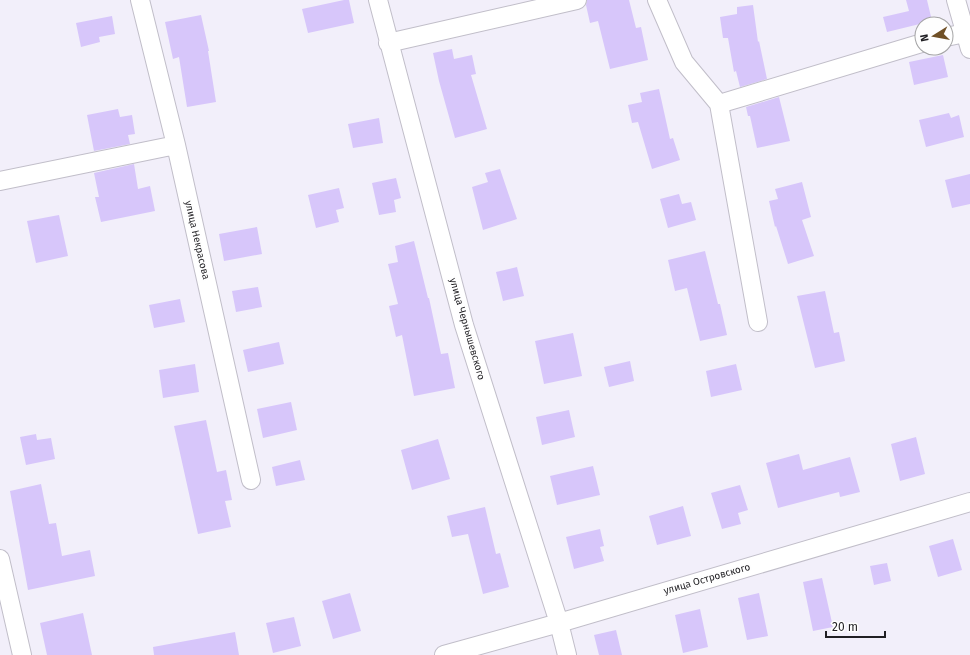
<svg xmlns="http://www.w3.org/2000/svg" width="970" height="655" viewBox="0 0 970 655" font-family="'Fira Sans',sans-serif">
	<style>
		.building { fill: #d7c6fa }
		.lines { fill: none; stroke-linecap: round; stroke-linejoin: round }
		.minor-casing { stroke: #c1bec9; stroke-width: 20 }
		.minor { stroke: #fff; stroke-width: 18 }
		.labels { text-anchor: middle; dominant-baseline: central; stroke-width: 4; stroke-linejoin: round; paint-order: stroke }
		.street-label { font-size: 10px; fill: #201f23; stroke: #fefefe }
	</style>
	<rect width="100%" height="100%" fill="#f2effa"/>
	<!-- building -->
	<path class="building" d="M 344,0 L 349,0 L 354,23 L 308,33 L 302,9 Z
		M 587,0 L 629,0 L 636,28 L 641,27 L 648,60 L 610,69 L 598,21 L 590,23 L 586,5 Z
		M 906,0 L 927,0 L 932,21 L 887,32 L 883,17 L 909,11 Z
		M 753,5 L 758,42 L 759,41 L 767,79 L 740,87 L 736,71 L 734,72 L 728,38 L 723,38 L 720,17 L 737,14 L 737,7 Z
		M 201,15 L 209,51 L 208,51 L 216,102 L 187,107 L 179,57 L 173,59 L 165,22 Z
		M 112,16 L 115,34 L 99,37 L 100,42 L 81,47 L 76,23 Z
		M 452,49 L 454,59 L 472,55 L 476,74 L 471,75 L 487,129 L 455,138 L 439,81 L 433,53 Z
		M 943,55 L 948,77 L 914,85 L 909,62 Z
		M 659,89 L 670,139 L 673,138 L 680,160 L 652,169 L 638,122 L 632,123 L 628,105 L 642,102 L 640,93 Z
		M 779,97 L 790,141 L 757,148 L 750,116 L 748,116 L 746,107 Z
		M 118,109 L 120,117 L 132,115 L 135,134 L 128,135 L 130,144 L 94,151 L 87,115 Z
		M 949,113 L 951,118 L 959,115 L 964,137 L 926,147 L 919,120 Z
		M 379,118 L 383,143 L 353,148 L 348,124 Z
		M 134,164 L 138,189 L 150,186 L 155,211 L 101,222 L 95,197 L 99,197 L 94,173 Z
		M 500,169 L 517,219 L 483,230 L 472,187 L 488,182 L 485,173 Z
		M 970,174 L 970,204 L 952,208 L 945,180 Z
		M 396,178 L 401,198 L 394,200 L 396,212 L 379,215 L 372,183 Z
		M 802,182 L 811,217 L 802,220 L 814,256 L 788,264 L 776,226 L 775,227 L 769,201 L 778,199 L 775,189 Z
		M 339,188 L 344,208 L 336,210 L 339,222 L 316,228 L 308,195 Z
		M 679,194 L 682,204 L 691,202 L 696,220 L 668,228 L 660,199 Z
		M 59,215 L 68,256 L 36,263 L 27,221 Z
		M 257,227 L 262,254 L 224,261 L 219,234 Z
		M 414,241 L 428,298 L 429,298 L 441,354 L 448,353 L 455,388 L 414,396 L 402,335 L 396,337 L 389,306 L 398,304 L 388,264 L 398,262 L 395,246 Z
		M 705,251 L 718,304 L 720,304 L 727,335 L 700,341 L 687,288 L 675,291 L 668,260 Z
		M 517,267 L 524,296 L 503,301 L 496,272 Z
		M 258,287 L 262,307 L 236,312 L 232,291 Z
		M 825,291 L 834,333 L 839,332 L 845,361 L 815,368 L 797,296 Z
		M 180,299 L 185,322 L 154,328 L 149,305 Z
		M 573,333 L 582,376 L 544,384 L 535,341 Z
		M 279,342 L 284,364 L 248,372 L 243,350 Z
		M 630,361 L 634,381 L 609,387 L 604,367 Z
		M 195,364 L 199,392 L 163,398 L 159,370 Z
		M 736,364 L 742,390 L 711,397 L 706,371 Z
		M 291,402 L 297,430 L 263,438 L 257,409 Z
		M 569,410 L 575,437 L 542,445 L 536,417 Z
		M 206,420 L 217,472 L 226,470 L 232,500 L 225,501 L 231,527 L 198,534 L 174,426 Z
		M 36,434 L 37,440 L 51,438 L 55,459 L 26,465 L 20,437 Z
		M 916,437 L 925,474 L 900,481 L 891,444 Z
		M 438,439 L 450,479 L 412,490 L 401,450 Z
		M 799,454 L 803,470 L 850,457 L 860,492 L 840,497 L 839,492 L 778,508 L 766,463 Z
		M 300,460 L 305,480 L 276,486 L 272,467 Z
		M 593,466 L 600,495 L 557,505 L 550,476 Z
		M 41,484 L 49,524 L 56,523 L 62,556 L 90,550 L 95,576 L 28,590 L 10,491 Z
		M 740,485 L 748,510 L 738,513 L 741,524 L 722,529 L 711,493 Z
		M 683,506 L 691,536 L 657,545 L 649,516 Z
		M 485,507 L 496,554 L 500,553 L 509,587 L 483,594 L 468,534 L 452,537 L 447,516 Z
		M 600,529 L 604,546 L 600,547 L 604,561 L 574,569 L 566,537 Z
		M 953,539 L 962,570 L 938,577 L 929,546 Z
		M 887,563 L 891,581 L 874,585 L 870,566 Z
		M 822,578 L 833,627 L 813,631 L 803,582 Z
		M 350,593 L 361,631 L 333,639 L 322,601 Z
		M 759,593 L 768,636 L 747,640 L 738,598 Z
		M 700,609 L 708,647 L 683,653 L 675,615 Z
		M 83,613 L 92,655 L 47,655 L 40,623 Z
		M 294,617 L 301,646 L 273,653 L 266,623 Z
		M 616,630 L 622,655 L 599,655 L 594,635 Z
		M 235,632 L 239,655 L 154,655 L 153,647 Z"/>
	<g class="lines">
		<!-- minor casing -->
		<g class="minor-casing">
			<path id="minor" d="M 140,0 L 176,145 L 251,480
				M 378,0 L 464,325 L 559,623 L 567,655
				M 657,0 L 684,62 L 719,104 L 758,322
				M 956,0 L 970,49
				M 946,37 L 965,33
				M 388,43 L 577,0
				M 719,104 L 922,43
				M 0,181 L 176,145
				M 0,559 L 22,655
				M 444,655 L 559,623 L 970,502"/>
		</g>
		<!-- minor -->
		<use href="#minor" class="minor"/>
	</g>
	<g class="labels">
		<!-- street labels -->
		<g class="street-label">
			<text transform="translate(197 240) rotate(77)">улица Некрасова</text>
			<text transform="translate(467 329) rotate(74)">улица Чернышевского</text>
			<text transform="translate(707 579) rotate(-16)">улица Островского</text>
		</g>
	</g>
	<!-- north arrow -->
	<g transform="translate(934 36) rotate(259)"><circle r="19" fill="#fefefe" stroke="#a5a5a6"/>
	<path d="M0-3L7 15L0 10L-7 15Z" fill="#705026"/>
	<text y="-6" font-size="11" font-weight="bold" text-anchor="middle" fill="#201f23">N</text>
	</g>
	<!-- scale -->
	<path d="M826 631v6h59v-6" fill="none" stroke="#201f23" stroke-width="2"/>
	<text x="832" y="631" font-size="12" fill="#201f23" stroke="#fefefe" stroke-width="3" paint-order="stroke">20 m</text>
</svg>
